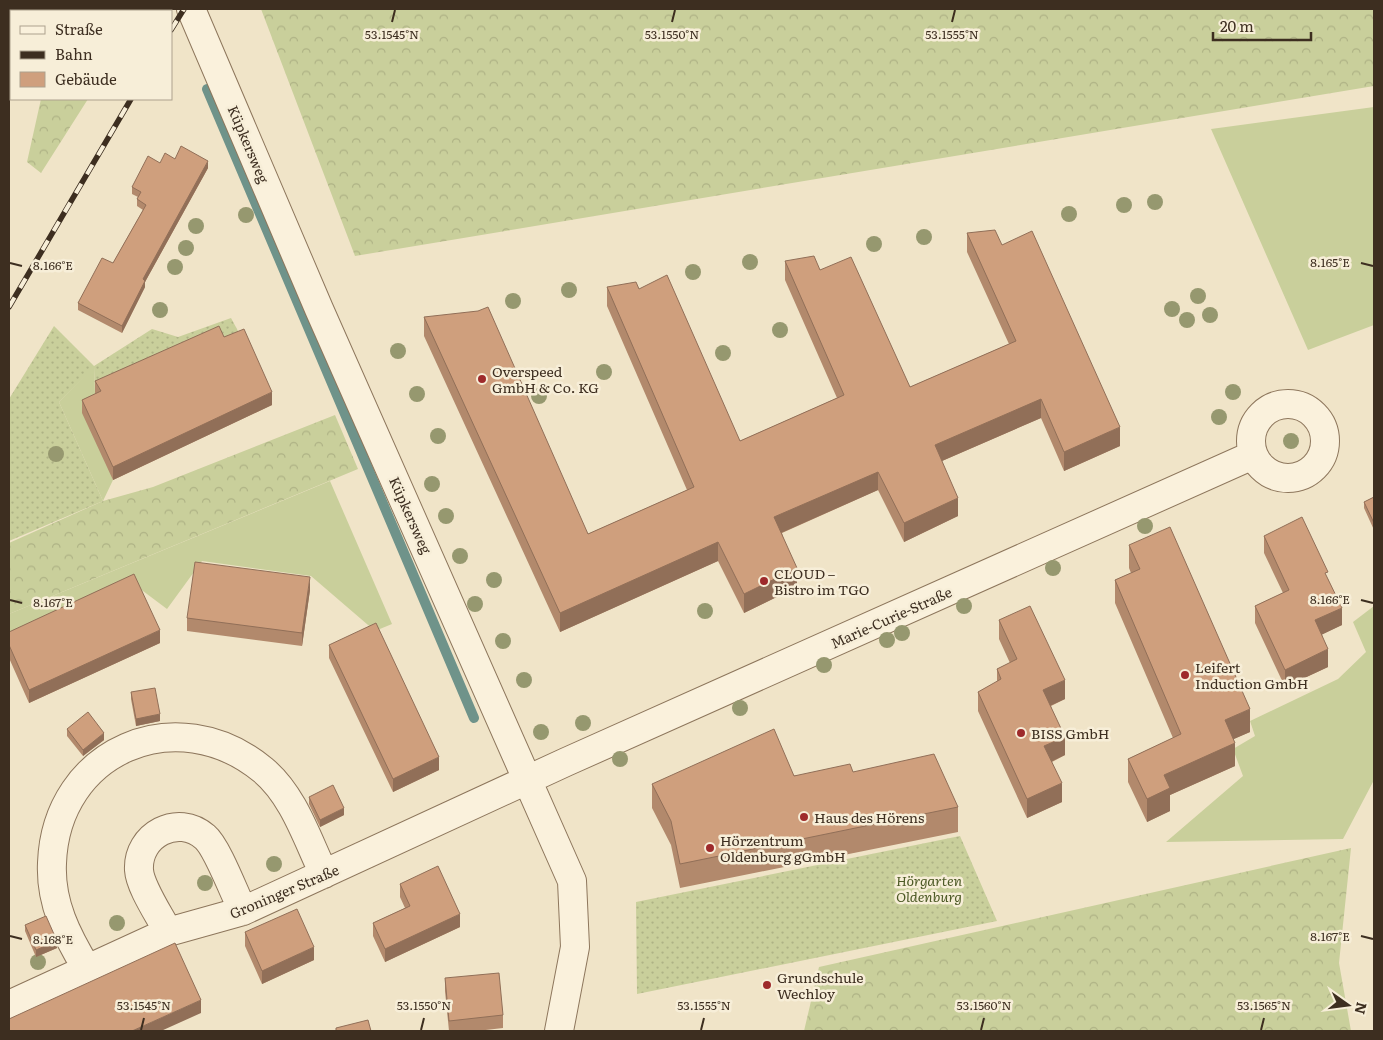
<svg xmlns="http://www.w3.org/2000/svg" width="1383" height="1040" viewBox="0 0 1383 1040" font-family="Literata,serif">
	<style>
		.grass { fill: #c9cf9b }
		.forest { fill: url(#forest-crowns) }
		.garden { fill: url(#garden-dots) }
		.lines { fill: none; stroke-linecap: round; stroke-linejoin: round }
		.stream { stroke: #6f938a; stroke-width: 10 }
		.minor-casing { stroke: #8d765c; stroke-width: 30 }
		.minor { stroke: #faf1dc; stroke-width: 28 }
		.rail-casing { stroke: #3d2e20; stroke-width: 5.5 }
		.rail { stroke: #f7eed8; stroke-width: 4; stroke-dasharray: 11; stroke-linecap: butt }
		.tree { fill: #96986f }
		.wall { fill: #b2896c }
		.shaded-wall { fill: #916f58 }
		.building { fill: #cf9f7d; stroke: #916f58 }
		.ticks { fill: none; stroke: #3d2e20; stroke-width: 2 }
		.poi-dot { fill: #9e2a2b; stroke: #f7eed8; stroke-width: 2 }
		.labels { text-anchor: middle; dominant-baseline: central; stroke-width: 5; stroke-linejoin: round; paint-order: stroke }
		.street-label { font-size: 14px; fill: #3d2e20; stroke: #f7eed8 }
		.poi-label { font-size: 14px; fill: #3d2e20; stroke: #f7eed8; text-anchor: start }
		.park-label { font-size: 14px; font-style: italic; fill: #4d5a26; stroke: #f7eed8 }
		.ticks-label { font-size: 12px; text-anchor: middle; fill: #3d2e20; stroke: #f7eed8; stroke-width: 5; stroke-linejoin: round; paint-order: stroke }
	</style>
	<defs>
		<pattern id="forest-crowns" width="20" height="18" patternUnits="userSpaceOnUse" patternTransform="scale(1.25)"><rect width="20" height="18" fill="#c9cf9b"/><path d="M2 6a3 3 0 1 1 6 0M12 15a3 3 0 1 1 6 0" fill="none" stroke="#aeb285"/></pattern>
		<pattern id="garden-dots" width="8" height="8" patternUnits="userSpaceOnUse" patternTransform="scale(1.25)"><rect width="8" height="8" fill="#c9cf9b"/><path d="M2 2h.1M6 6h.1" fill="none" stroke="#aeb285" stroke-width="1.8" stroke-linecap="round"/></pattern>
	</defs>
	<rect width="100%" height="100%" fill="#f0e4c8"/>
	<!-- grass -->
	<path class="grass" d="M 1374,107 L 1374,325 L 1308,350 L 1211,129 Z
		M 94,366 L 95,394 L 113,480 L 103,501 L 59,402 Z
		M 330,481 L 392,624 L 375,631 L 311,576 L 202,561 L 167,609 L 135,585 L 9,645 L 9,614 Z
		M 1374,606 L 1374,780 L 1343,839 L 1166,842 L 1243,776 L 1233,749 L 1255,736 L 1250,721 L 1338,679 L 1366,652 L 1353,622 Z"/>
	<!-- forest -->
	<path class="forest" d="M 35,9 L 144,9 L 142,11 L 35,11 Z
		M 261,9 L 1374,9 L 1374,86 L 355,256 Z
		M 41,99 L 88,99 L 41,173 L 27,162 Z
		M 335,415 L 358,469 L 9,614 L 9,543 L 103,501 L 153,487 Z
		M 1351,848 L 1339,963 L 1351,1031 L 804,1031 L 819,967 Z"/>
	<!-- garden -->
	<path class="garden" d="M 231,318 L 244,342 L 95,394 L 94,367 L 59,402 L 103,501 L 9,541 L 9,399 L 54,326 L 94,366 L 152,329 L 178,337 Z
		M 960,836 L 997,921 L 637,994 L 636,902 Z"/>
	<g class="lines">
		<!-- stream -->
		<path class="stream" d="M 207,89 L 474,718"/>
		<!-- minor casing -->
		<g class="minor-casing">
			<path id="minor" d="M 191,9 L 319,309 L 572,881 L 575,947 L 559,1031
				M1251 441a37 37 0 1 1 74 0a37 37 0 1 1-74 0Z
				M 168,932 C 160,916 140,887 139,870 C 137,835 178,813 205,837 C 217,847 235,895 243,911
				M 87,969 C 67,936 50,903 52,863 C 56,750 177,699 263,770 C 294,796 307,839 324,874
				M 9,1005 L 168,932 L 243,911 L 566,762 L 1253,455"/>
		</g>
		<!-- minor -->
		<use href="#minor" class="minor"/>
		<!-- rail casing -->
		<g class="rail-casing">
			<path id="rail" d="M 171,30 L 184,9
				M 9,307 L 131,99"/>
		</g>
		<!-- rail -->
		<use href="#rail" class="rail"/>
	</g>
	<!-- trees -->
	<g class="tree">
		<circle cx="1155" cy="202" r="8"/>
		<circle cx="1124" cy="205" r="8"/>
		<circle cx="1069" cy="214" r="8"/>
		<circle cx="246" cy="215" r="8"/>
		<circle cx="196" cy="226" r="8"/>
		<circle cx="924" cy="237" r="8"/>
		<circle cx="874" cy="244" r="8"/>
		<circle cx="186" cy="248" r="8"/>
		<circle cx="750" cy="262" r="8"/>
		<circle cx="175" cy="267" r="8"/>
		<circle cx="693" cy="272" r="8"/>
		<circle cx="569" cy="290" r="8"/>
		<circle cx="1198" cy="296" r="8"/>
		<circle cx="513" cy="301" r="8"/>
		<circle cx="1172" cy="309" r="8"/>
		<circle cx="160" cy="310" r="8"/>
		<circle cx="1210" cy="315" r="8"/>
		<circle cx="1187" cy="320" r="8"/>
		<circle cx="780" cy="330" r="8"/>
		<circle cx="398" cy="351" r="8"/>
		<circle cx="723" cy="353" r="8"/>
		<circle cx="604" cy="372" r="8"/>
		<circle cx="1233" cy="392" r="8"/>
		<circle cx="417" cy="394" r="8"/>
		<circle cx="539" cy="396" r="8"/>
		<circle cx="1219" cy="417" r="8"/>
		<circle cx="438" cy="436" r="8"/>
		<circle cx="1291" cy="441" r="8"/>
		<circle cx="56" cy="454" r="8"/>
		<circle cx="432" cy="484" r="8"/>
		<circle cx="446" cy="516" r="8"/>
		<circle cx="1145" cy="526" r="8"/>
		<circle cx="460" cy="556" r="8"/>
		<circle cx="1053" cy="568" r="8"/>
		<circle cx="494" cy="580" r="8"/>
		<circle cx="475" cy="604" r="8"/>
		<circle cx="964" cy="606" r="8"/>
		<circle cx="705" cy="611" r="8"/>
		<circle cx="902" cy="633" r="8"/>
		<circle cx="887" cy="640" r="8"/>
		<circle cx="503" cy="641" r="8"/>
		<circle cx="824" cy="665" r="8"/>
		<circle cx="524" cy="680" r="8"/>
		<circle cx="740" cy="708" r="8"/>
		<circle cx="583" cy="723" r="8"/>
		<circle cx="541" cy="732" r="8"/>
		<circle cx="620" cy="759" r="8"/>
		<circle cx="274" cy="864" r="8"/>
		<circle cx="205" cy="883" r="8"/>
		<circle cx="117" cy="923" r="8"/>
		<circle cx="38" cy="962" r="8"/>
	</g>
	<!-- wall -->
	<path class="wall" d="M 175,159 L 208,168 L 145,282 L 145,287 L 122,333 L 78,310 L 78,303 L 113,263 L 143,210 L 137,206 L 137,199 L 138,197 L 132,194 L 132,187 L 160,163 Z
		M 967,233 L 1002,245 L 1120,446 L 1064,471 L 1041,418 L 942,461 L 958,516 L 904,542 L 878,490 L 782,533 L 797,587 L 744,613 L 718,561 L 560,632 L 424,336 L 424,317 L 588,534 L 687,490 L 607,306 L 607,287 L 639,289 L 740,441 L 837,398 L 785,280 L 785,261 L 820,270 L 910,387 L 1009,344 L 967,252 Z
		M 224,337 L 272,405 L 113,480 L 82,413 L 82,400 L 95,394 L 95,381 Z
		M 1374,497 L 1374,530 L 1364,508 L 1364,502 Z
		M 1264,536 L 1328,579 L 1342,625 L 1322,634 L 1328,667 L 1285,687 L 1255,623 L 1255,606 L 1283,593 L 1264,553 Z
		M 1129,545 L 1250,732 L 1233,739 L 1235,766 L 1170,795 L 1170,811 L 1147,822 L 1128,782 L 1128,759 L 1173,738 L 1115,603 L 1115,580 L 1131,573 L 1129,568 Z
		M 310,590 L 302,646 L 187,631 L 187,618 Z
		M 999,620 L 1065,699 L 1051,706 L 1065,755 L 1052,762 L 1062,802 L 1027,818 L 978,711 L 978,692 L 997,682 L 997,669 L 1010,663 L 999,639 Z
		M 9,632 L 160,643 L 29,703 L 9,658 Z
		M 329,645 L 439,770 L 393,792 L 329,658 Z
		M 131,692 L 160,721 L 136,726 L 131,699 Z
		M 67,729 L 104,740 L 83,756 L 67,736 Z
		M 853,772 L 958,807 L 958,832 L 680,888 L 671,845 L 652,808 L 652,784 Z
		M 309,797 L 344,815 L 320,827 L 309,804 Z
		M 400,884 L 460,927 L 385,962 L 373,936 L 373,923 L 405,908 L 400,897 Z
		M 25,925 L 57,948 L 36,957 L 25,931 Z
		M 245,932 L 314,960 L 262,984 L 245,946 Z
		M 445,978 L 503,1015 L 503,1028 L 477,1031 L 449,1031 L 445,991 Z"/>
	<!-- shaded-wall -->
	<path class="shaded-wall" d="M 208,161 L 208,168 L 145,282 L 145,287 L 122,333 L 122,326 L 143,279 Z
		M 272,392 L 272,405 L 113,480 L 113,467 Z
		M 1041,399 L 1041,418 L 935,464 L 935,445 Z
		M 1120,427 L 1120,446 L 1064,471 L 1064,452 Z
		M 878,472 L 878,490 L 774,536 L 774,517 Z
		M 958,498 L 958,516 L 904,542 L 904,523 Z
		M 718,542 L 718,561 L 560,632 L 560,613 Z
		M 797,568 L 797,587 L 744,613 L 744,594 Z
		M 310,577 L 310,590 L 302,646 L 302,633 Z
		M 1342,608 L 1342,625 L 1315,638 L 1315,620 Z
		M 160,630 L 160,643 L 29,703 L 29,690 Z
		M 1328,649 L 1328,667 L 1285,687 L 1285,670 Z
		M 1065,680 L 1065,699 L 1043,709 L 1043,690 Z
		M 1250,709 L 1250,732 L 1225,743 L 1225,720 Z
		M 160,714 L 160,721 L 136,726 L 136,719 Z
		M 104,733 L 104,740 L 83,756 L 83,750 Z
		M 1065,737 L 1065,755 L 1044,765 L 1044,746 Z
		M 1235,743 L 1235,766 L 1170,795 L 1170,811 L 1147,822 L 1147,799 L 1164,775 Z
		M 439,757 L 439,770 L 393,792 L 393,779 Z
		M 1062,783 L 1062,802 L 1027,818 L 1027,799 Z
		M 344,808 L 344,815 L 320,827 L 320,820 Z
		M 460,914 L 460,927 L 385,962 L 385,949 Z
		M 57,941 L 57,948 L 36,957 L 36,950 Z
		M 314,947 L 314,960 L 262,984 L 262,971 Z
		M 201,1000 L 201,1013 L 161,1031 L 132,1031 Z"/>
	<!-- building -->
	<path class="building" d="M 181,146 L 208,161 L 143,279 L 145,281 L 122,326 L 78,303 L 102,258 L 113,263 L 146,205 L 137,199 L 141,192 L 132,187 L 148,156 L 160,163 L 165,153 L 175,159 Z
		M 995,230 L 1002,245 L 1032,231 L 1120,427 L 1064,452 L 1041,399 L 935,445 L 958,498 L 904,523 L 878,472 L 774,517 L 797,568 L 744,594 L 718,542 L 560,613 L 424,317 L 478,311 L 488,307 L 588,534 L 694,487 L 607,287 L 636,282 L 639,289 L 667,275 L 740,441 L 844,395 L 785,261 L 814,256 L 820,270 L 851,257 L 910,387 L 1016,341 L 967,233 Z
		M 219,326 L 224,337 L 244,329 L 272,392 L 113,467 L 82,400 L 101,391 L 95,381 Z
		M 1374,497 L 1374,523 L 1364,502 Z
		M 1302,517 L 1328,572 L 1325,573 L 1342,608 L 1315,620 L 1328,649 L 1285,670 L 1255,606 L 1289,590 L 1264,536 Z
		M 1170,527 L 1250,709 L 1225,720 L 1235,743 L 1164,775 L 1170,788 L 1147,799 L 1128,759 L 1181,734 L 1115,580 L 1140,569 L 1129,545 Z
		M 195,562 L 310,577 L 302,633 L 187,618 Z
		M 134,574 L 160,630 L 29,690 L 9,645 L 9,632 Z
		M 1030,606 L 1065,680 L 1043,690 L 1065,737 L 1044,746 L 1062,783 L 1027,799 L 978,692 L 1001,679 L 997,669 L 1017,659 L 999,620 Z
		M 376,623 L 439,757 L 393,779 L 329,645 Z
		M 155,688 L 160,714 L 136,719 L 131,692 Z
		M 88,712 L 104,733 L 83,750 L 67,729 Z
		M 774,729 L 794,776 L 850,764 L 853,772 L 934,754 L 958,807 L 680,864 L 671,821 L 652,784 Z
		M 333,785 L 344,808 L 320,820 L 309,797 Z
		M 438,866 L 460,914 L 385,949 L 373,923 L 410,906 L 400,884 Z
		M 297,909 L 314,947 L 262,971 L 245,932 Z
		M 46,916 L 57,941 L 36,950 L 25,925 Z
		M 175,943 L 201,1000 L 132,1031 L 9,1031 L 9,1019 Z
		M 499,973 L 503,1015 L 449,1021 L 445,978 Z
		M 368,1020 L 371,1031 L 336,1031 L 336,1028 Z"/>
	<!-- ticks -->
	<path class="ticks" d="M 392,22 L 395,10M 672,22 L 675,10M 952,22 L 955,10M 10,263 L 22,266M 1361,263 L 1373,266M 10,600 L 22,603M 1361,600 L 1373,603M 10,936 L 22,939M 1361,936 L 1373,939M 141,1030 L 144,1018M 421,1030 L 424,1018M 701,1030 L 704,1018M 981,1030 L 984,1018M 1261,1030 L 1264,1018"/>
	<!-- markers -->
	<g class="poi-dot">
		<circle cx="482" cy="379" r="5"/>
		<circle cx="764" cy="581" r="5"/>
		<circle cx="1185" cy="675" r="5"/>
		<circle cx="1021" cy="733" r="5"/>
		<circle cx="804" cy="817" r="5"/>
		<circle cx="710" cy="848" r="5"/>
		<circle cx="767" cy="985" r="5"/>
	</g>
	<g class="labels">
		<!-- street labels -->
		<g class="street-label">
			<text transform="translate(249 144) rotate(67)">Küpkersweg</text>
			<text transform="translate(411 515) rotate(66)">Küpkersweg</text>
			<text transform="translate(891 617) rotate(-24)">Marie-Curie-Straße</text>
			<text transform="translate(284 891) rotate(-23)">Groninger Straße</text>
		</g>
		<!-- poi labels -->
		<g class="poi-label">
			<text x="492" y="371">Overspeed<tspan x="492" dy="16">GmbH &amp; Co. KG</tspan></text>
			<text x="774" y="573">CLOUD –<tspan x="774" dy="16">Bistro im TGO</tspan></text>
			<text x="1195" y="667">Leifert<tspan x="1195" dy="16">Induction GmbH</tspan></text>
			<text x="1031" y="733">BISS GmbH</text>
			<text x="814" y="817">Haus des Hörens</text>
			<text x="720" y="840">Hörzentrum<tspan x="720" dy="16">Oldenburg gGmbH</tspan></text>
			<text x="777" y="977">Grundschule<tspan x="777" dy="16">Wechloy</tspan></text>
		</g>
		<!-- park labels -->
		<g class="park-label">
			<text x="929" y="880">Hörgarten<tspan x="929" dy="16">Oldenburg</tspan></text>
		</g>
	</g>
	<g class="ticks-label">
		<text x="392" y="39">53.1545°N</text>
		<text x="672" y="39">53.1550°N</text>
		<text x="952" y="39">53.1555°N</text>
		<text x="1330" y="267">8.165°E</text>
		<text x="53" y="270">8.166°E</text>
		<text x="1330" y="604">8.166°E</text>
		<text x="53" y="607">8.167°E</text>
		<text x="1330" y="941">8.167°E</text>
		<text x="53" y="944">8.168°E</text>
		<text x="144" y="1010">53.1545°N</text>
		<text x="424" y="1010">53.1550°N</text>
		<text x="704" y="1010">53.1555°N</text>
		<text x="984" y="1010">53.1560°N</text>
		<text x="1264" y="1010">53.1565°N</text>
	</g>
	<!-- border -->
	<rect width="1383" height="1040" fill="none" stroke="#3d2e20" stroke-width="20"/>
	<!-- legend -->
	<rect x="10" y="10" width="162" height="90" fill="#f7eed8" stroke="#ada18e"/>
	<rect x="20" y="26" width="25" height="8" fill="#faf1dc" stroke="#ada18e"/>
	<text x="55" y="35" font-size="15" fill="#3d2e20">Straße</text>
	<rect x="20" y="51" width="25" height="8" fill="#3d2e20" stroke="#ada18e"/>
	<text x="55" y="60" font-size="15" fill="#3d2e20">Bahn</text>
	<rect x="20" y="72" width="25" height="15" fill="#cf9f7d" stroke="#ada18e"/>
	<text x="55" y="85" font-size="15" fill="#3d2e20">Gebäude</text>
	<!-- north arrow -->
	<g transform="translate(1348 1005) rotate(104)" stroke="#f7eed8" stroke-width="4" paint-order="stroke">
	<path d="M0-4L9 19L0 12L-9 19Z" fill="#3d2e20"/>
	<text y="-8" font-size="14" font-weight="bold" text-anchor="middle" fill="#3d2e20">N</text>
	</g>
	<!-- scale -->
	<path d="M1213 32v8h98v-8" fill="none" stroke="#3d2e20" stroke-width="2.5"/>
	<text x="1220" y="32" font-size="15" fill="#3d2e20" stroke="#f7eed8" stroke-width="4" paint-order="stroke">20 m</text>
</svg>
